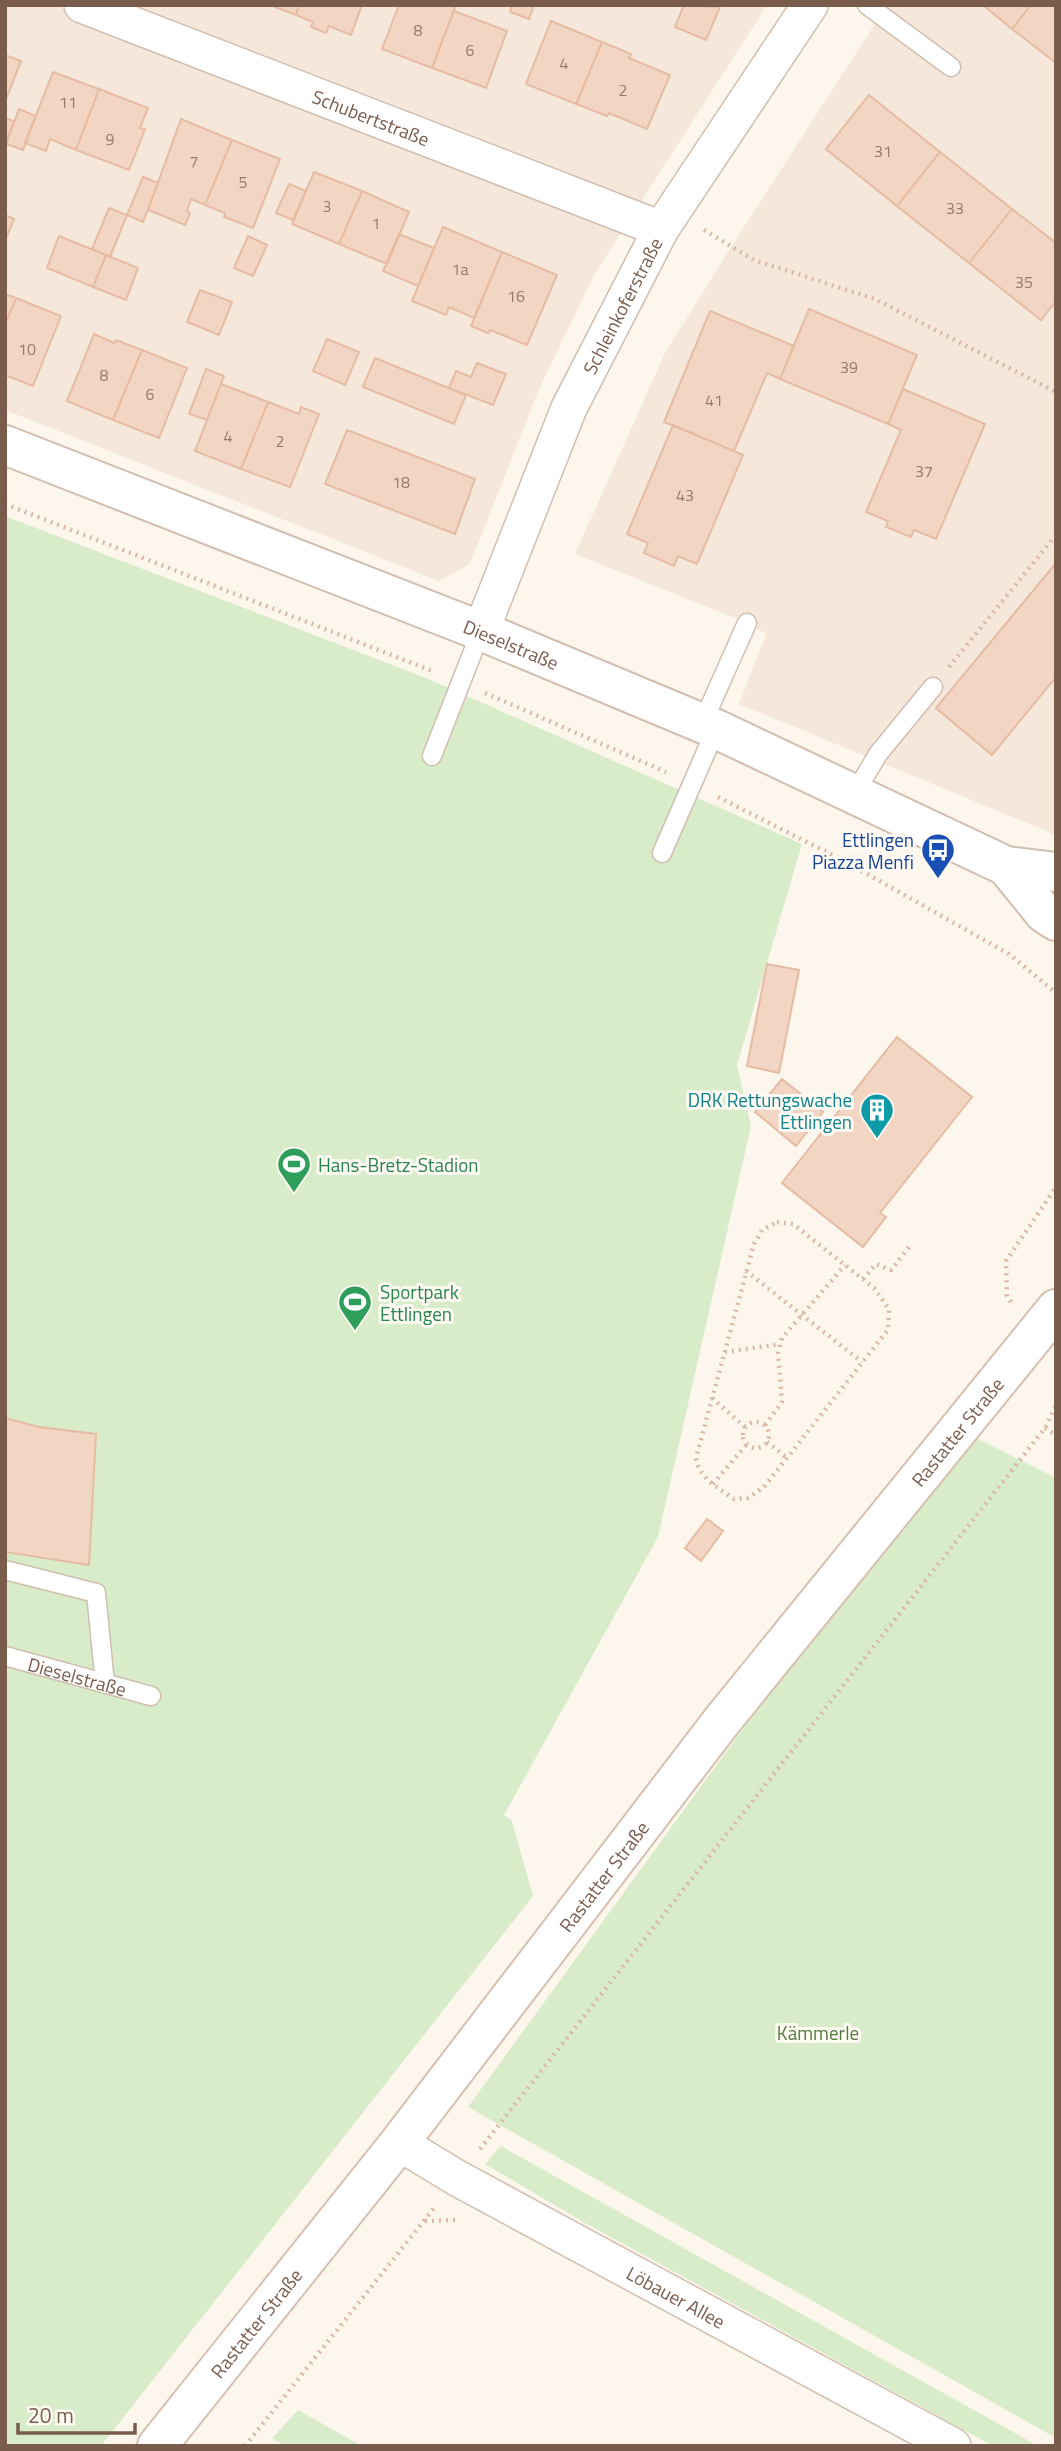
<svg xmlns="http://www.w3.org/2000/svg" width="1061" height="2451" viewBox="0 0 1061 2451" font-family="'Titillium Web',sans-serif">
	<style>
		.residential { fill: #f5e8da }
		.green { fill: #d8ecc9 }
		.building { fill: #f3d5c3; stroke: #e6bba3; stroke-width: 2 }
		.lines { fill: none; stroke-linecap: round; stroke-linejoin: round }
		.service-casing { stroke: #d1beb0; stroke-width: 21 }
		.minor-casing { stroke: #d1beb0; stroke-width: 38 }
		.tertiary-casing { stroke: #d1beb0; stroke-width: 42 }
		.secondary-casing { stroke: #d6c0b0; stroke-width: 42 }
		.path { stroke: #d9b8a5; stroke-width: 4.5; stroke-dasharray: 2 5; stroke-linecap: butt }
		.service { stroke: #fff; stroke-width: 18 }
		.minor { stroke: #fff; stroke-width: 35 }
		.tertiary { stroke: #fff; stroke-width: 38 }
		.secondary { stroke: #fff; stroke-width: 38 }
		.labels { text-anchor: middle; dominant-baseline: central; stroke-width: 6; stroke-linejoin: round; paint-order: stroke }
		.number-label { font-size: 16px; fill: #987a6a }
		.street-label { font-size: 19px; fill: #7a5c4d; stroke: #fffaf3 }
		.transit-label { font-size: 19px; fill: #164399; stroke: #fffaf3; text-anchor: end }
		.culture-label { font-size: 19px; fill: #0d838f; stroke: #fffaf3; text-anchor: end }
		.leisure-label { font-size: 19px; fill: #27864d; stroke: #fffaf3; text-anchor: start }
		.park-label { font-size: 19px; fill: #537a41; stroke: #fffaf3 }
	</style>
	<rect width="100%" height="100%" fill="#fdf6ec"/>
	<!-- residential -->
	<path class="residential" d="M 5,5 L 767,5 L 594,275 L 539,389 L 470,564 L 439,581 L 5,410 Z
		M 887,5 L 1056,5 L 1056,835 L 739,704 L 766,634 L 747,623 L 575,554 L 665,353 L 726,255 Z"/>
	<!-- green -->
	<path class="green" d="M 5,516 L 426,678 L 802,844 L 737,1065 L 751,1126 L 658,1537 L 504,1815 L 512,1821 L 533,1896 L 101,2446 L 5,2446 Z
		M 960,1430 L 1056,1478 L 1056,2438 L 468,2107 Z
		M 501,2146 L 1038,2446 L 993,2446 L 585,2223 L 485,2164 Z
		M 298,2410 L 362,2446 L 286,2446 L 272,2438 Z"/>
	<!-- building -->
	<path class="building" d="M 270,5 L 299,5 L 296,15 Z
		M 299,5 L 362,5 L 351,35 L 329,26 L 326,33 L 311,27 L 313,22 L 296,15 Z
		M 399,5 L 456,5 L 432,68 L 382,49 Z
		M 512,5 L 534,5 L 529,19 L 510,12 Z
		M 684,5 L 720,7 L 706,40 L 675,27 Z
		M 983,5 L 1031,5 L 1012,29 Z
		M 1031,5 L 1056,5 L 1056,63 L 1012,29 Z
		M 454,11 L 507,31 L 486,88 L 432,68 Z
		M 551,21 L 602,42 L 576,104 L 526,84 Z
		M 602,42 L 631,54 L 629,58 L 670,75 L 647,129 L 609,113 L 607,116 L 576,104 Z
		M 5,55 L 21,61 L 5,102 Z
		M 53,72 L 99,89 L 76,150 L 50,139 L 46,151 L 25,143 Z
		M 99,89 L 148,108 L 140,128 L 145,129 L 129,170 L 76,150 Z
		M 869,95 L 940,152 L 897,206 L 826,149 Z
		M 19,109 L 36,116 L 23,150 L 6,144 Z
		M 5,118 L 14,121 L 5,145 Z
		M 181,119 L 232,140 L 205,205 L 191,199 L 187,211 L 190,213 L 185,225 L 148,210 Z
		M 232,140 L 280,159 L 253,228 L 224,217 L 225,213 L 205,205 Z
		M 940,152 L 1012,209 L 969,263 L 897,206 Z
		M 314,172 L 362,191 L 339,244 L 292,224 Z
		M 143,177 L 158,183 L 143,222 L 127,215 Z
		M 289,184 L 306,191 L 293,220 L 276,213 Z
		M 362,191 L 409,212 L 387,264 L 339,244 Z
		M 109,208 L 127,215 L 110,257 L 92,249 Z
		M 1012,209 L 1056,243 L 1056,301 L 1041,320 L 969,263 Z
		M 5,215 L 14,219 L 5,241 Z
		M 443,227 L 502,252 L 474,318 L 449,307 L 446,315 L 412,301 Z
		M 399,234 L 434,248 L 418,286 L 383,271 Z
		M 59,236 L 106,255 L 93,287 L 47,268 Z
		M 248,236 L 267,245 L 253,276 L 234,268 Z
		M 502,252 L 557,275 L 527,345 L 490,330 L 488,333 L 471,326 Z
		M 106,255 L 138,268 L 126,300 L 93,287 Z
		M 200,290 L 232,302 L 219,335 L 187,322 Z
		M 5,294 L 16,298 L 5,324 Z
		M 16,298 L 61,316 L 33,386 L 5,375 L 5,324 Z
		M 809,309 L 917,355 L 888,424 L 780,379 Z
		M 710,311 L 794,346 L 780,379 L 767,373 L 734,451 L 664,422 Z
		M 94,334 L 114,343 L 116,340 L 142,350 L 113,420 L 67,401 Z
		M 327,339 L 359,352 L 345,385 L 313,371 Z
		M 142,350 L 187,368 L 159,438 L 113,420 Z
		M 375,358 L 466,395 L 454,424 L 363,387 Z
		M 477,363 L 506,374 L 493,405 L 449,388 L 456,371 L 471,377 Z
		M 206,369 L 224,376 L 207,420 L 189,414 Z
		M 221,384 L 268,402 L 241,469 L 195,451 Z
		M 903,389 L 985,424 L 936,539 L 914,530 L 911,537 L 886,527 L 888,521 L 866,512 L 901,430 L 888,424 Z
		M 268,402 L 299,414 L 301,407 L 319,414 L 290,487 L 241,469 Z
		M 673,425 L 743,455 L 697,564 L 678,556 L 674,566 L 644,553 L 648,543 L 627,534 Z
		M 347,430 L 475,479 L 455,534 L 325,484 Z
		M 1056,563 L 1056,677 L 992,755 L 936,708 Z
		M 767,964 L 799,970 L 779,1073 L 747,1066 Z
		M 897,1037 L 972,1097 L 880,1213 L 886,1217 L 863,1247 L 782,1183 Z
		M 782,1079 L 823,1112 L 796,1146 L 755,1112 Z
		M 5,1418 L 39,1427 L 96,1434 L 89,1565 L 5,1552 Z
		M 707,1519 L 723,1531 L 701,1561 L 685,1548 Z"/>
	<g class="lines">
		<!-- service casing -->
		<g class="service-casing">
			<g id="service">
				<path d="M 867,5 L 951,67"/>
				<path d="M 702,724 L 747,623"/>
				<path d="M 432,756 L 481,631"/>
				<path d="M 855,793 L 878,754 L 933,687"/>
				<path d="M 662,853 L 716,729"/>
				<path d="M 5,1570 L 96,1593 L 105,1684"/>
				<path id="s1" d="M 5,1656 L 151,1696"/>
			</g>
		</g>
		<!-- minor casing -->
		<g class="minor-casing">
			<g id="minor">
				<path id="s2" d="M 82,5 L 661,229"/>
				<path id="s3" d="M 481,631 L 569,408 L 661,229 L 810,5"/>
				<path id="s4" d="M 399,2143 L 457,2178 L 953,2446"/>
			</g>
		</g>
		<!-- tertiary casing -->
		<g class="tertiary-casing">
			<g id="tertiary">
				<path id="s5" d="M 5,445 L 481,631 L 716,729 L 1006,866 L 1056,872"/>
				<path d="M 1006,866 L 1044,913 L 1056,921"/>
			</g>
		</g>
		<!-- secondary casing -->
		<g class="secondary-casing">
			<g id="secondary">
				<path id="s6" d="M 157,2446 L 399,2143 L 721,1722 L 1056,1309"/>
			</g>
		</g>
		<!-- path -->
		<path class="path" d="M 704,230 L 754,260 L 875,299 L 1056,392
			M 5,504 L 435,672
			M 949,667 L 1056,535
			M 485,693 L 666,772
			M 718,797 L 846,862 L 1009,954 L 1056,993
			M 777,1222 L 793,1224 L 874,1288 L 889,1309 L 888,1330 L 764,1487 L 748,1498 L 734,1499 C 718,1488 699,1478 696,1458 L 754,1244 L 762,1230 Z
			M 746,1271 L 862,1362
			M 863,1279 L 876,1264 L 891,1270 L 910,1246
			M 1011,1302 L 1007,1296 L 1006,1261 L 1056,1187
			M 725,1352 L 780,1344
			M 712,1398 L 745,1427
			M743 1435a13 13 0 1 1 26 0a13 13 0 1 1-26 0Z
			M 765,1425 L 782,1402 L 778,1353 L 782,1338 L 845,1265
			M 1045,1428 L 1056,1435
			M 767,1442 L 787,1458
			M 713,1484 L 747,1444
			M 480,2149 L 1045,1428 L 1056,1405
			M 425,2221 L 455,2220
			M 245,2446 L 434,2208"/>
		<!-- service -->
		<use href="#service" class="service"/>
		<!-- minor -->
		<use href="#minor" class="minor"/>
		<!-- tertiary -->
		<use href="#tertiary" class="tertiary"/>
		<!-- secondary -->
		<use href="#secondary" class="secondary"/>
	</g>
	<!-- icons -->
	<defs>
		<g id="bus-pin" transform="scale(1.75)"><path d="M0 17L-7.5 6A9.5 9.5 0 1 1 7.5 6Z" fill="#1a4fb4" stroke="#fffaf3"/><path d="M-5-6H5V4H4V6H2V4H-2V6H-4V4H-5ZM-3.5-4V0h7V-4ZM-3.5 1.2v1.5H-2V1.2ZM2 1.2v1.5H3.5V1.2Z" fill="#fff"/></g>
		<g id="building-pin" transform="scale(1.75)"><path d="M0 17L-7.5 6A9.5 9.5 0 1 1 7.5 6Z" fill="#0f9aa8" stroke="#fffaf3"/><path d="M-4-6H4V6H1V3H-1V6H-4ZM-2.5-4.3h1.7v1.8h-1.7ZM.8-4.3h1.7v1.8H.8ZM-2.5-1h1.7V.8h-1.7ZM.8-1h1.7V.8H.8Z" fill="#fff"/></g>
		<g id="stadium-pin" transform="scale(1.75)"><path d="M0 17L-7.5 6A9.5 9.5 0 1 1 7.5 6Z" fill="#2e9e5b" stroke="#fffaf3"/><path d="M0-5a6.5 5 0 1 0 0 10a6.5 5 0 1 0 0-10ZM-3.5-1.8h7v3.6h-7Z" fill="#fff"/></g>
	</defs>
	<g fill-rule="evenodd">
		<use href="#bus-pin" x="938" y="850"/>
		<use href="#building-pin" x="877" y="1110"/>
		<use href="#stadium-pin" x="294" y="1164"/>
		<use href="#stadium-pin" x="355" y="1302"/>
	</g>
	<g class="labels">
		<!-- number labels -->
		<g class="number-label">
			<text x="418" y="30">8</text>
			<text x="470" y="50">6</text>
			<text x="564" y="63">4</text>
			<text x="623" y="90">2</text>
			<text x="68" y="102">11</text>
			<text x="110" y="139">9</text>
			<text x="883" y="151">31</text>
			<text x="194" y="161">7</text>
			<text x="243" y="182">5</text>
			<text x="327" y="206">3</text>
			<text x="955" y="208">33</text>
			<text x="376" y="223">1</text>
			<text x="460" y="269">1a</text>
			<text x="1024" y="282">35</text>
			<text x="516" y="296">16</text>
			<text x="27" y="349">10</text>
			<text x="849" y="367">39</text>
			<text x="104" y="375">8</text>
			<text x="150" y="394">6</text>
			<text x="714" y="400">41</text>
			<text x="228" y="436">4</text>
			<text x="280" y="441">2</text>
			<text x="924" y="471">37</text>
			<text x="401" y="482">18</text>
			<text x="685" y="495">43</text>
		</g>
		<!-- street labels -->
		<g class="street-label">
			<text stroke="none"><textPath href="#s2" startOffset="310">Schubertstraße</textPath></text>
			<text stroke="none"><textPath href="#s3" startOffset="355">Schleinkoferstraße</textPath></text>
			<text stroke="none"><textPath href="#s5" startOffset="544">Dieselstraße</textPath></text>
			<text stroke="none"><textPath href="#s6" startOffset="1292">Rastatter Straße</textPath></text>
			<text stroke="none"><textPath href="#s1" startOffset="75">Dieselstraße</textPath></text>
			<text stroke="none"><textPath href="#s6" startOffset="724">Rastatter Straße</textPath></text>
			<text stroke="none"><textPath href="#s4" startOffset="317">Löbauer Allee</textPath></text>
			<text stroke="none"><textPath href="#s6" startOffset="158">Rastatter Straße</textPath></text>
		</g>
		<!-- transit labels -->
		<g class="transit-label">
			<text x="914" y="839">Ettlingen<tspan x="914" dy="22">Piazza Menfi</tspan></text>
		</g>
		<!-- culture labels -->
		<g class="culture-label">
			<text x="852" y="1099">DRK Rettungswache<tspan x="852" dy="22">Ettlingen</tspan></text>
		</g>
		<!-- leisure labels -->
		<g class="leisure-label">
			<text x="318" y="1164">Hans-Bretz-Stadion</text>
			<text x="380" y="1291">Sportpark<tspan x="380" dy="22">Ettlingen</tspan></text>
		</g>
		<!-- park labels -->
		<g class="park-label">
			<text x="818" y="2032">Kämmerle</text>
		</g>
	</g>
	<!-- border -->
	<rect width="1061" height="2451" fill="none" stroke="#7a5c4d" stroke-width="14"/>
	<!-- scale -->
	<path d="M18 2423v10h117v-10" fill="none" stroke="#7a5c4d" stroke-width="3.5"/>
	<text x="28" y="2423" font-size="21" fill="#7a5c4d" stroke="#fffaf3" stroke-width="5" paint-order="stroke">20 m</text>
</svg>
